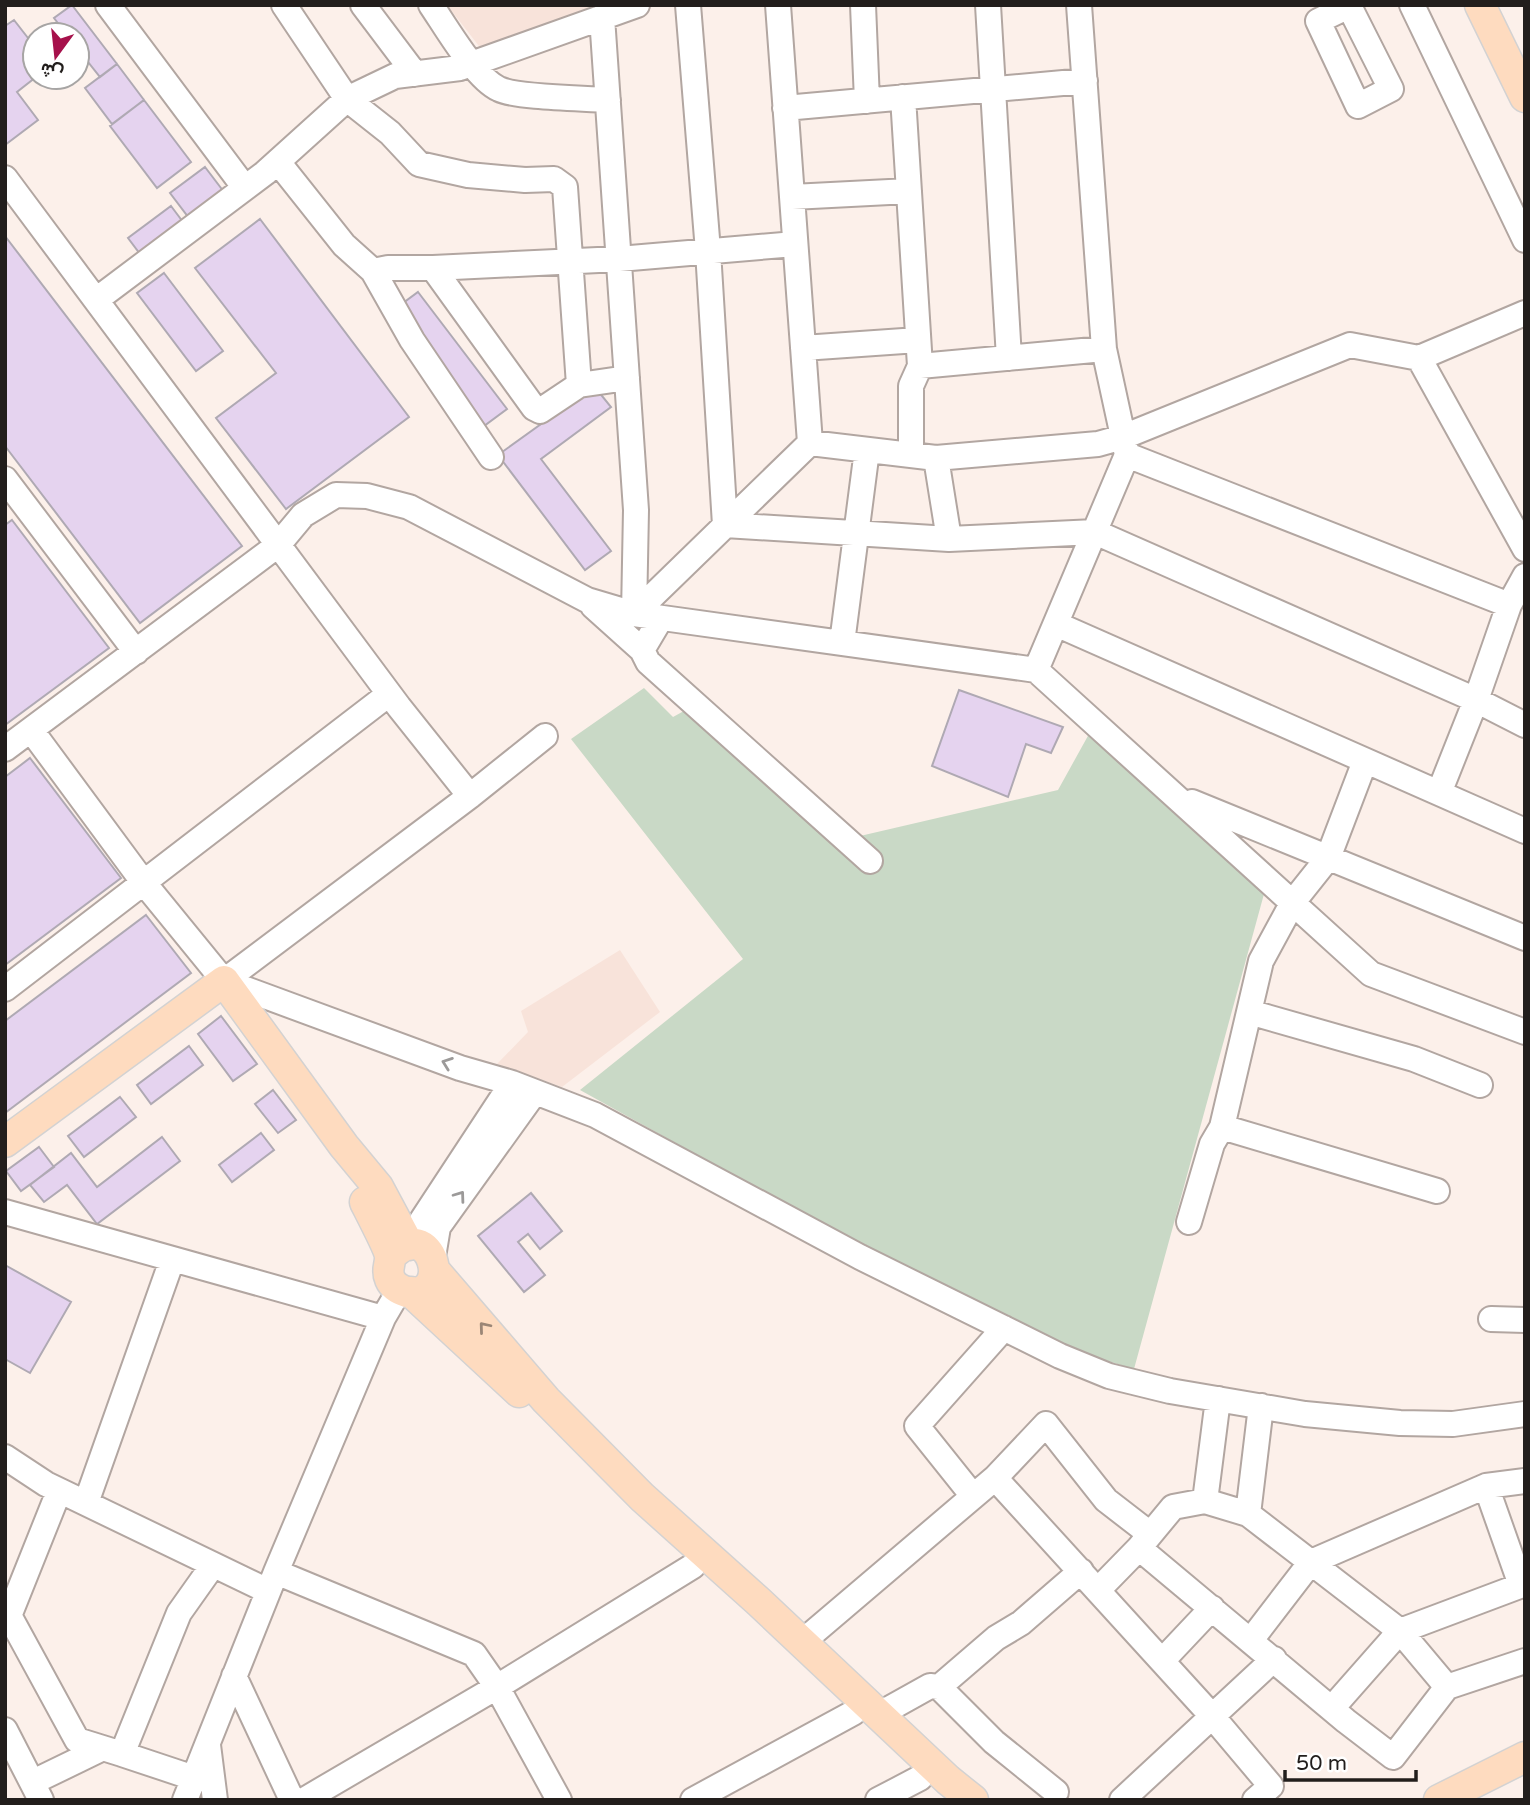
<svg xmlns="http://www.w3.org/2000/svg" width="1530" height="1805" viewBox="0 0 1530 1805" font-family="'Varela Round',Vazirmatn,sans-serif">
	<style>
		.built { fill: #f8e3da }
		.green { fill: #c9d9c6 }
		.building { fill: #e5d3ef; stroke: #afa9b3; stroke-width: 2 }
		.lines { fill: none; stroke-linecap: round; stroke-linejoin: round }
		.minor-casing { stroke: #b2a6a1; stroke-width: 28 }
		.major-casing { stroke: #d3d2d2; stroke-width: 33 }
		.minor { stroke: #fff; stroke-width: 24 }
		.major { stroke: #fedbbf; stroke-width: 30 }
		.oneway { stroke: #9c9a99 }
		.oneway2 { stroke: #9b8676 }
	</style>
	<rect width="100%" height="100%" fill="#fcf0ea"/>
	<!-- built -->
	<path class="built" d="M 447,5 L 612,5 L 482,50 Z
		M 620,950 L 660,1012 L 562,1087 L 497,1064 L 528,1032 L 521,1011 Z"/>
	<!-- green -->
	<path class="green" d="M 644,688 L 673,717 L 693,706 L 860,836 L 1058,790 L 1089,734 L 1267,883 L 1134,1369 L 1068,1349 L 872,1252 L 580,1090 L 743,959 L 571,739 Z"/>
	<!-- building -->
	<path class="building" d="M 72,5 L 117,64 L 100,77 L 77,48 L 77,35 L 67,35 L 54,18 Z
		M 14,20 L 35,47 L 36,77 L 17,92 L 38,120 L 5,145 L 5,26 Z
		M 117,64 L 144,100 L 112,124 L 85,88 Z
		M 144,100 L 191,162 L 157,188 L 110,126 Z
		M 205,167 L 224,192 L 189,218 L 170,193 Z
		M 171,206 L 186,226 L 143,258 L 128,238 Z
		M 260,219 L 409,417 L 286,509 L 216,418 L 276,373 L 195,268 Z
		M 5,236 L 242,546 L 140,623 L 5,446 Z
		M 164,273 L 223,351 L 196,371 L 137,293 Z
		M 418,292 L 507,409 L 484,426 L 395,309 Z
		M 594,386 L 611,407 L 541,459 L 611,551 L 585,570 L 498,455 Z
		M 12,520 L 109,648 L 5,725 L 5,525 Z
		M 959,690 L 1063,727 L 1051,753 L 1026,744 L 1008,797 L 932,766 Z
		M 30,758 L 121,878 L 5,965 L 5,777 Z
		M 146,915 L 191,973 L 5,1113 L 5,1021 Z
		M 221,1016 L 257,1064 L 233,1081 L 198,1034 Z
		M 189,1046 L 203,1065 L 151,1104 L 137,1085 Z
		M 273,1090 L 296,1120 L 278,1133 L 255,1104 Z
		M 120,1097 L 136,1117 L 84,1157 L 68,1136 Z
		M 261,1133 L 274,1150 L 232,1182 L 219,1165 Z
		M 162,1137 L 180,1161 L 97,1224 L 67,1185 L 44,1202 L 30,1185 L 71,1153 L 97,1187 Z
		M 39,1147 L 54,1167 L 21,1191 L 6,1171 Z
		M 531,1193 L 562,1231 L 540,1249 L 528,1234 L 518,1242 L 545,1275 L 524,1292 L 478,1236 Z
		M 5,1265 L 71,1302 L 30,1373 L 5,1359 Z"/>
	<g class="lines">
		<!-- minor casing -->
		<g class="minor-casing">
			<path id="minor" d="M 108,5 L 245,188
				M 284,5 L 347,99 L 390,133 L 419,164 L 468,175 L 525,180 L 554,179 L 565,187 L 579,385
				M 363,5 L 415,74
				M 431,5 C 446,27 476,79 499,89 C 518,98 584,98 608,100
				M 688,5 L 708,251 L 725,525 L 949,539 L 1095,532 L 1476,700 L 1525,725
				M 863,5 L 867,101
				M 988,5 L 1009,358
				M 1412,5 L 1525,240
				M 1349,6 L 1391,89 L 1358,106 L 1318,21 L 1349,6 L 1350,5
				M 602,17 L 636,510 L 634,614 L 810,443 L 778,5
				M 903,97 L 920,366 L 1104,349
				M 785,108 L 1085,81
				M 278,162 L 344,245 L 373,271 L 412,340 L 491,457
				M 5,178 L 399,707 L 470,796 L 224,981 L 144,883 L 31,730
				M 792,197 L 909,191
				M 433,268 L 534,408 L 540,411 L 579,385 L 627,378
				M 373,271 L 388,268 L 433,268 L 619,259 L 795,244
				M 96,300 L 265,173 L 347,99 L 395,76 L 460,68 L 637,5
				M 803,348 L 918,340
				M 1419,358 L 1525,549
				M 810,443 L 936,458 L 1098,444 L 1123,437 L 1350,345 L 1419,358 L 1525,313
				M 911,455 L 911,386 L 920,366
				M 1127,455 L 1509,605
				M 936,458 L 949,539
				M 5,479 L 136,652
				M 593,606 L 642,650
				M 661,618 L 642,650 L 648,662 L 870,861
				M 1056,624 L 1525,831
				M 842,643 L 867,450
				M 1036,670 L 1371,974 L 1525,1032
				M 5,749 L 278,545 L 303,515 L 336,495 L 367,496 L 409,507 L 587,600 L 634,614 L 1036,670 L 1127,455 L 1104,349 L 1079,5
				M 1439,793 L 1476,700 L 1509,605 L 1525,576
				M 470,796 L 545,736
				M 1192,802 L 1525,938
				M 224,981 L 460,1068 L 512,1083 L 595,1115 L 860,1257 L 1060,1356 L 1109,1376 L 1170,1391 L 1305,1414 L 1400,1423 L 1453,1424 L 1525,1414
				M 5,989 L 389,694
				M 1249,1012 L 1414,1059 L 1480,1085
				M 1222,1127 L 1437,1191
				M 5,1212 L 383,1318
				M 1189,1222 L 1212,1144 L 1222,1127 L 1261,961 L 1293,902 L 1328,858 L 1365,761
				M 416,1245 L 422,1220 L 512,1083
				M 433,1257 L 438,1227 L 535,1092
				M 1491,1319 L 1525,1320
				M 5,1457 L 46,1484 L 268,1591
				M 995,1478 L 1046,1424 L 1106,1500 L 1150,1534
				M 1486,1486 L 1521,1585
				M 973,1496 L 917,1426 L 1004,1328
				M 1205,1501 L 1218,1399
				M 86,1503 L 172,1260
				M 1248,1514 L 1261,1406
				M 276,1572 L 474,1654 L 497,1687 L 559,1800
				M 1098,1590 L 1139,1548
				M 5,1608 L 77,1740 L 122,1754 L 179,1613 L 213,1565
				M 5,1617 L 9,1616 L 59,1491
				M 1251,1640 L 1311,1562 L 1486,1486 L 1525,1481
				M 801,1643 L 995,1478 L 1212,1716 L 1271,1786 L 1255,1800
				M 1162,1661 L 1212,1608
				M 234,1676 L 292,1800
				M 939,1687 L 994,1742 L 1056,1792
				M 1447,1687 L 1400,1631 L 1248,1514 L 1205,1501 L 1173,1507 L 1139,1548 L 1346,1721 L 1393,1757 L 1447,1687 L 1525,1661
				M 1333,1707 L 1400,1631 L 1525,1584
				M 878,1715 L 930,1686 L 939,1687 L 996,1638 L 1021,1623 L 1081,1571
				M 5,1730 L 41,1800
				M 208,1745 L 215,1800
				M 122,1754 L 194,1778
				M 33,1782 L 101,1749
				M 185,1800 L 276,1572 L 383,1318 L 400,1289
				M 304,1800 L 497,1687 L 693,1566
				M 693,1800 L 853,1713
				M 878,1800 L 920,1778
				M 1122,1800 L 1274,1659"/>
		</g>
		<!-- major casing -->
		<g class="major-casing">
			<path id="major" d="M 1480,5 L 1525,97
				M 5,1142 L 224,981 L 344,1146 L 378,1187 L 409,1245
				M 365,1202 C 370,1212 390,1250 390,1258 C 390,1266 386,1270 390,1279 C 393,1286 400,1290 407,1292 C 455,1301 432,1211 390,1257
				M 435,1271 L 546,1400 L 642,1497 L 758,1601 L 948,1780 L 973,1800
				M 411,1292 L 519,1392
				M 1439,1800 L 1525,1757"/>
		</g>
		<!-- minor -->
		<use href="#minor" class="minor"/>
		<!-- major -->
		<use href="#major" class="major"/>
	</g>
	<!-- one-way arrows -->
	<defs><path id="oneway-chevron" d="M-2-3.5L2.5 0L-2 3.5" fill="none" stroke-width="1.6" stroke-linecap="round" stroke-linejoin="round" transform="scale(1.75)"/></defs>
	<g class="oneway">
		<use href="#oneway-chevron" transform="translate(447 1063) rotate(-160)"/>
		<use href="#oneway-chevron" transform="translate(460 1196) rotate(-54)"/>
	</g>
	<use class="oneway2" href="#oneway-chevron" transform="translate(484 1327) rotate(-130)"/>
	<!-- border -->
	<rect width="1530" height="1805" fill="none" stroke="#221e1c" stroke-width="14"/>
	<!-- north arrow -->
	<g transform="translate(56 56) rotate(195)"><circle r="33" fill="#ffffff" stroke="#a7a5a4" stroke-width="2"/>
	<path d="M0-5L12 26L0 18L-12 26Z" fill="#a6114b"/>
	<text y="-10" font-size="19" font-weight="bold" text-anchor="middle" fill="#221e1c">ش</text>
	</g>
	<!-- scale -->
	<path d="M1285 1770v10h131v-10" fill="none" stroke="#221e1c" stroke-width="3.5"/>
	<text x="1296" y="1770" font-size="21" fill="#221e1c" stroke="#ffffff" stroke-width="5" paint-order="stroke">50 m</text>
</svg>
